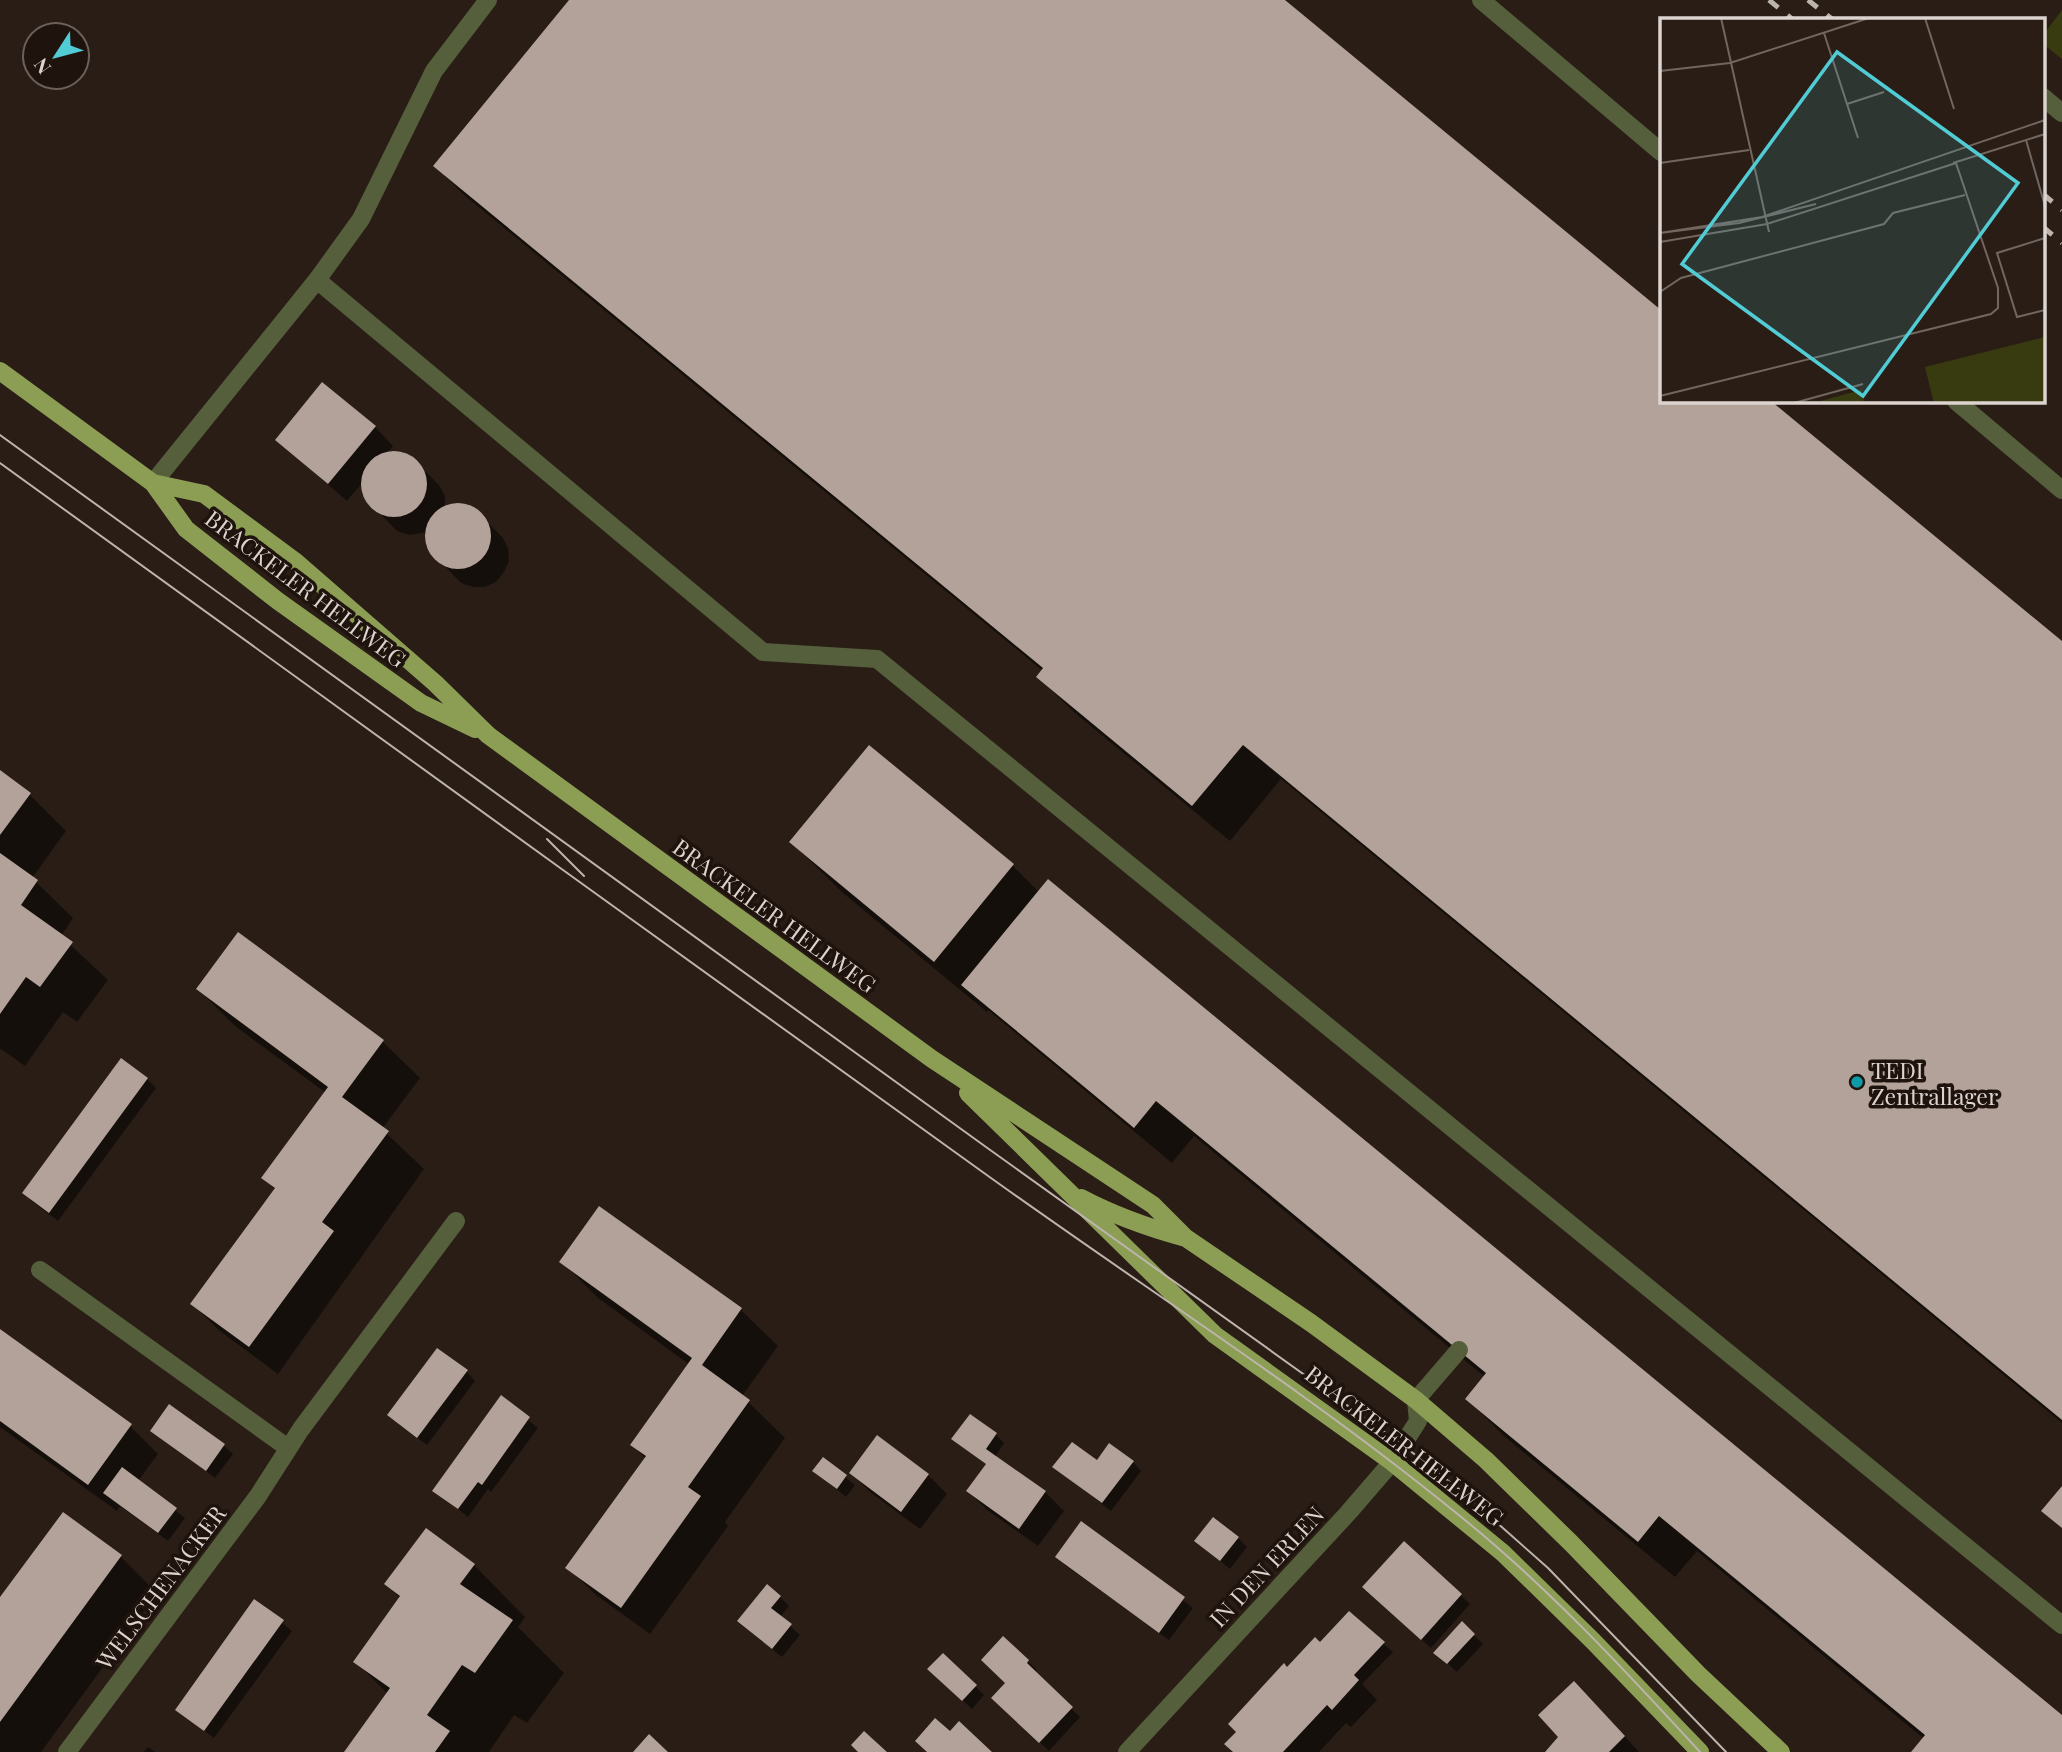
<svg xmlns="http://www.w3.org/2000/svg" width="2062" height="1752" viewBox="0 0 2062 1752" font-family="'Playfair Display',serif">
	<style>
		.green { fill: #383b10 }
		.shadow { fill: #0007 }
		.building { fill: #b2a299 }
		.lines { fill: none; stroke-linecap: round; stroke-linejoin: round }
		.minor { stroke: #555f3c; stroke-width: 18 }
		.major { stroke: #8b9e54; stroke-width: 18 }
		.tram { stroke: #bdb4ae; stroke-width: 2 }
		.rail { stroke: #bdb4ae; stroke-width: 5; stroke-dasharray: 12 12; stroke-linecap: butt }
		.culture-dot { fill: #0f9aa8; stroke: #1f130d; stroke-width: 2.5 }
		.labels { text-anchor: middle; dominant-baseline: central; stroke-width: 7; stroke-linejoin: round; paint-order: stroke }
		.street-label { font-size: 23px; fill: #ddd4cf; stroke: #1f130d }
		.poi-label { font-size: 23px; fill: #ddd4cf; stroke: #1f130d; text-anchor: start }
		.inset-road { fill: none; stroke: #716660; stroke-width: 2 }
		.view { fill: #51ccd5; fill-opacity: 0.15; stroke: #51ccd5; stroke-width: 3.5 }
		.inset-edge { fill: none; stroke: #ddd4cf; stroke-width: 3.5 }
	</style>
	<rect width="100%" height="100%" fill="#291d16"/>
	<!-- green -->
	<path class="green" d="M 2062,10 L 2062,59 L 2043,44 L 2043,35 Z"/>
	<!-- shadow -->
	<path class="shadow" d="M 572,0 L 1282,0 L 1661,312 L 1661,401 L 1768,401 L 2062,643 L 2062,1423 L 1281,779 L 1230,841 L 1075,713 L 1038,677 L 1043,671 L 463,194 L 435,166 Z
		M 375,427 L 393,446 L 387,453 L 399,453 L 411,457 L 439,485 L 445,496 L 445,508 L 463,505 L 475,509 L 503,538 L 508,548 L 509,561 L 504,572 L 496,582 L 485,587 L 473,587 L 461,583 L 433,554 L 427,544 L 427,532 L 409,535 L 397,531 L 369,502 L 363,491 L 363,482 L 347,501 L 277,440 Z
		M 870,747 L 1013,866 L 1039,892 L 2062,1718 L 2062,1752 L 1914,1752 L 1924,1739 L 1697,1551 L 1675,1577 L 1504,1436 L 1467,1399 L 1485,1377 L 1194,1136 L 1172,1163 L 988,1010 L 987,1012 L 843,893 L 791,842 Z
		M 0,773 L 29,794 L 66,831 L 32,878 L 73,918 L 61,936 L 108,980 L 77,1022 L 63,1012 L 25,1066 L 1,1049 L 0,1050 Z
		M 239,935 L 383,1042 L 420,1078 L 382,1129 L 424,1169 L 278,1374 L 220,1331 L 192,1304 L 276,1190 L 263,1177 L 326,1093 L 235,1026 L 198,989 Z
		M 147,1079 L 156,1088 L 58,1221 L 33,1202 L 24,1193 Z
		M 600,1208 L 741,1310 L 778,1346 L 742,1396 L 785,1438 L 725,1522 L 728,1526 L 650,1634 L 596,1595 L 568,1568 L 646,1459 L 632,1445 L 690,1365 L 598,1298 L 562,1262 Z
		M 0,1332 L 130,1426 L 158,1454 L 138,1481 L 185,1518 L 168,1541 L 120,1506 L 117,1511 L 0,1427 Z
		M 467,1372 L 475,1381 L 427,1445 L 398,1424 Z
		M 501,1398 L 538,1428 L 491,1492 L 488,1489 L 468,1517 L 434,1490 Z
		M 153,1430 L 224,1446 L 233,1454 L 215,1478 Z
		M 996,1435 L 1004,1443 L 995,1457 L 1045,1492 L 1064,1511 L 1038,1546 L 987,1510 L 968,1491 L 987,1465 L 953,1439 Z
		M 823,1459 L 855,1485 L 846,1497 L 815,1471 Z
		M 1097,1462 L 1133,1462 L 1141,1471 L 1111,1511 L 1055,1467 Z
		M 851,1473 L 928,1475 L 947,1494 L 920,1529 L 870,1492 Z
		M 63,1514 L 121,1557 L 157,1593 L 41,1752 L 0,1752 L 0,1600 Z
		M 1082,1524 L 1193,1608 L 1169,1640 L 1066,1566 L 1058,1557 Z
		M 1238,1538 L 1247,1547 L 1230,1569 L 1196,1541 Z
		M 1404,1543 L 1470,1604 L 1431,1648 L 1373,1596 Z
		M 474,1565 L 525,1617 L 518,1627 L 564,1673 L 527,1723 L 514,1715 L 489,1752 L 346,1752 L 388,1694 L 356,1662 L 400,1598 L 386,1584 Z
		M 780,1597 L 789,1606 L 780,1617 L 800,1635 L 782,1657 L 748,1630 Z
		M 255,1601 L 292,1631 L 214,1738 L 177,1710 Z
		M 1349,1614 L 1393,1652 L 1362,1684 L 1377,1700 L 1351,1727 L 1346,1723 L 1319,1752 L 1235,1752 L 1287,1670 L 1325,1650 Z
		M 1462,1624 L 1483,1644 L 1457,1672 L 1445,1661 Z
		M 1003,1638 L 1037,1670 L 1034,1673 L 1080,1717 L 1049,1751 L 994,1698 L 1007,1683 Z
		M 943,1655 L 984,1695 L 972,1709 L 939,1678 Z
		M 1593,1702 L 1639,1752 L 1575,1752 Z
		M 148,1747 L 155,1752 L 144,1752 Z"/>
	<!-- building -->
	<path class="building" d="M 569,0 L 1285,0 L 1661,310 L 1661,401 L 1771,401 L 2062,641 L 2062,1420 L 1243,745 L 1192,806 L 1036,677 L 1043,668 L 433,166 Z
		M 322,382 L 376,426 L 328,484 L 275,440 Z
		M361 484a33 33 0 1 1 66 0a33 33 0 1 1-66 0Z
		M425 536a33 33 0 1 1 66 0a33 33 0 1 1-66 0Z
		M 869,745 L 1014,864 L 934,962 L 789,842 Z
		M 0,770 L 31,793 L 0,835 Z
		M 0,853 L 38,880 L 21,905 L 73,942 L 40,987 L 26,977 L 0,1014 Z
		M 1048,879 L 2062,1715 L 2062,1752 L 1911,1752 L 1925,1735 L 1659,1516 L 1638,1542 L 1465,1399 L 1486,1373 L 1156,1101 L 1134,1128 L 961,985 Z
		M 238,932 L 384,1040 L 342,1097 L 389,1131 L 322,1222 L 334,1231 L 249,1347 L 190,1304 L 275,1188 L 261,1178 L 328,1087 L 196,989 Z
		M 121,1058 L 148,1078 L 49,1213 L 22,1193 Z
		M 599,1206 L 742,1308 L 702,1365 L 750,1400 L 688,1487 L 701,1496 L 621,1608 L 565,1568 L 646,1456 L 630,1445 L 692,1358 L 559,1262 Z
		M 0,1329 L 132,1424 L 88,1485 L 0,1421 Z
		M 437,1348 L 468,1370 L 417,1438 L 387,1415 Z
		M 501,1395 L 530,1417 L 482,1485 L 478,1482 L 458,1509 L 432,1491 Z
		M 169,1404 L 225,1444 L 206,1471 L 150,1431 Z
		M 970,1414 L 997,1433 L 986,1449 L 1046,1491 L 1019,1529 L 966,1491 L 986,1464 L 951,1439 Z
		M 877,1435 L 929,1474 L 901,1512 L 849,1473 Z
		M 1072,1442 L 1097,1460 L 1109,1443 L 1134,1461 L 1102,1503 L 1052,1467 Z
		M 823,1457 L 847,1475 L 837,1489 L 812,1471 Z
		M 122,1467 L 177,1508 L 158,1533 L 103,1493 Z
		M 2062,1486 L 2062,1528 L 2041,1511 Z
		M 63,1512 L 122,1555 L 0,1722 L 0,1597 Z
		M 1213,1517 L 1239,1537 L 1220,1561 L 1194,1541 Z
		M 1081,1521 L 1185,1597 L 1159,1633 L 1055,1557 Z
		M 426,1528 L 475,1564 L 460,1584 L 513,1620 L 475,1673 L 462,1665 L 427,1715 L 450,1731 L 435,1752 L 344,1752 L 390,1688 L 353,1662 L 400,1596 L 384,1584 Z
		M 1404,1541 L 1462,1594 L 1421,1640 L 1362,1587 Z
		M 767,1584 L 781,1596 L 771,1608 L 792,1624 L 772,1649 L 737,1621 Z
		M 254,1599 L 284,1620 L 204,1731 L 175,1710 Z
		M 1349,1611 L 1385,1642 L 1354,1675 L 1359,1680 L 1332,1710 L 1327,1705 L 1283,1752 L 1233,1752 L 1224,1744 L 1236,1732 L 1228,1724 L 1284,1663 L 1287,1667 L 1315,1637 L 1320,1642 Z
		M 1462,1621 L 1475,1634 L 1447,1664 L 1433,1653 Z
		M 1003,1636 L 1029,1660 L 1027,1663 L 1073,1707 L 1039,1743 L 991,1698 L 1005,1683 L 981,1660 Z
		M 943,1653 L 977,1685 L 962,1701 L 927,1669 Z
		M 1574,1681 L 1625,1736 L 1609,1752 L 1545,1752 L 1558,1737 L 1538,1715 Z
		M 935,1718 L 950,1731 L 959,1721 L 992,1752 L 927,1752 L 915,1741 Z
		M 864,1731 L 887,1752 L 858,1752 L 851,1745 Z
		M 649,1734 L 668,1752 L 633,1752 Z"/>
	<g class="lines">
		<!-- minor -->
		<path class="minor" d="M 1481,0 L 1661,152
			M 2043,97 L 2062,113
			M 317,280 L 763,652 L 877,659 L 2062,1625
			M 1956,401 L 2062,490
			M 153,483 L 317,280 L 361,219 L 434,71 L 488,0
			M 40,1270 L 288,1448
			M 67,1752 L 258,1496 L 301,1429 L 456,1221
			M 1127,1752 L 1348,1513 L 1392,1462 L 1418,1421 L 1416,1400 L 1459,1350"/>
		<!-- major -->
		<path class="major" d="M 0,371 L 153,483 L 186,529 L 278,601 L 421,703 L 475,729
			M 153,483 L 204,494 L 296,562 L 435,683 L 488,735 L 932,1059 L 1153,1205 L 1186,1238 L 1311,1323 L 1416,1400 L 1486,1460 L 1571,1543 L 1698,1674 L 1781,1752
			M 968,1093 L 1215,1335 L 1392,1462 L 1503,1553 L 1593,1641 L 1700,1752
			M 1081,1198 C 1115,1216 1149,1228 1186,1238"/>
		<!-- tram -->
		<path class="tram" d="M 0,435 L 986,1147 L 1404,1446 L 1460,1490 L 1548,1568 L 1726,1752
			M 0,463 C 327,702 656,936 984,1173 C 1141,1286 1305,1390 1455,1512 C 1544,1583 1623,1668 1700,1752
			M 547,839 L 584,876"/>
		<!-- rail -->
		<path class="rail" d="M 1769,0 L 1792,19
			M 1808,0 L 1832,19
			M 2043,194 L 2062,210
			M 2043,227 L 2062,243"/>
	</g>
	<!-- markers -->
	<circle class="culture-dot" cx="1857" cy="1082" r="7"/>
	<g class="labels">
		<!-- street labels -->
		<g class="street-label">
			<text transform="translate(306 588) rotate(37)">BRACKELER HELLWEG</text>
			<text transform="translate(775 915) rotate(36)">BRACKELER HELLWEG</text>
			<text transform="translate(1405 1445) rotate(38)">BRACKELER HELLWEG</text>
			<text transform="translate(1266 1566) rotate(-47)">IN DEN ERLEN</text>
			<text transform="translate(160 1587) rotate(-53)">WELSCHENACKER</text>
		</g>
		<!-- poi labels -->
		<g class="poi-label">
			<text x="1871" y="1069">TEDI<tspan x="1871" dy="26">Zentrallager</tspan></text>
		</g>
	</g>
	<!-- overview -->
	<g transform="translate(1660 18)">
		<rect width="385" height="385" fill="#291d16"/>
		<path d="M 385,319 L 385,385 L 274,385 L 265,349 ZM 201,372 L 204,385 L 153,385 Z" fill="#383b10"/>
		<path class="inset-road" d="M 61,0 L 109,214M 265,0 L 294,91M 164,15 L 198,120M 0,53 L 70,45 L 209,0M 187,86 L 224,74M 366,122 L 385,188M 0,145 L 89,132M 293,145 L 385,116M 0,215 L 79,205 L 156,186M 0,215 L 102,199 L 385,102M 385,220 L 337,235 L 357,299 L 385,292M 0,224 L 107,206 L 296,145M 0,274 L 21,260 L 224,206 L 233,195 L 305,177M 0,378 L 331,296 L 338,290 L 338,270 L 296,145M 134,385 L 203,366"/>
		<path class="view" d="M 177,34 L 358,165 L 203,378 L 22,246 Z"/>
		<rect width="385" height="385" class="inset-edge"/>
	</g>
	<!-- north arrow -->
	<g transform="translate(56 56) rotate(234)"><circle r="33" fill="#1f130d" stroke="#6b605b" stroke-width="2"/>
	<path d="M0-5L12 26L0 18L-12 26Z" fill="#51ccd5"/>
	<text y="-10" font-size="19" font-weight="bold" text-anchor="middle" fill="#ddd4cf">N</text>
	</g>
</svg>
